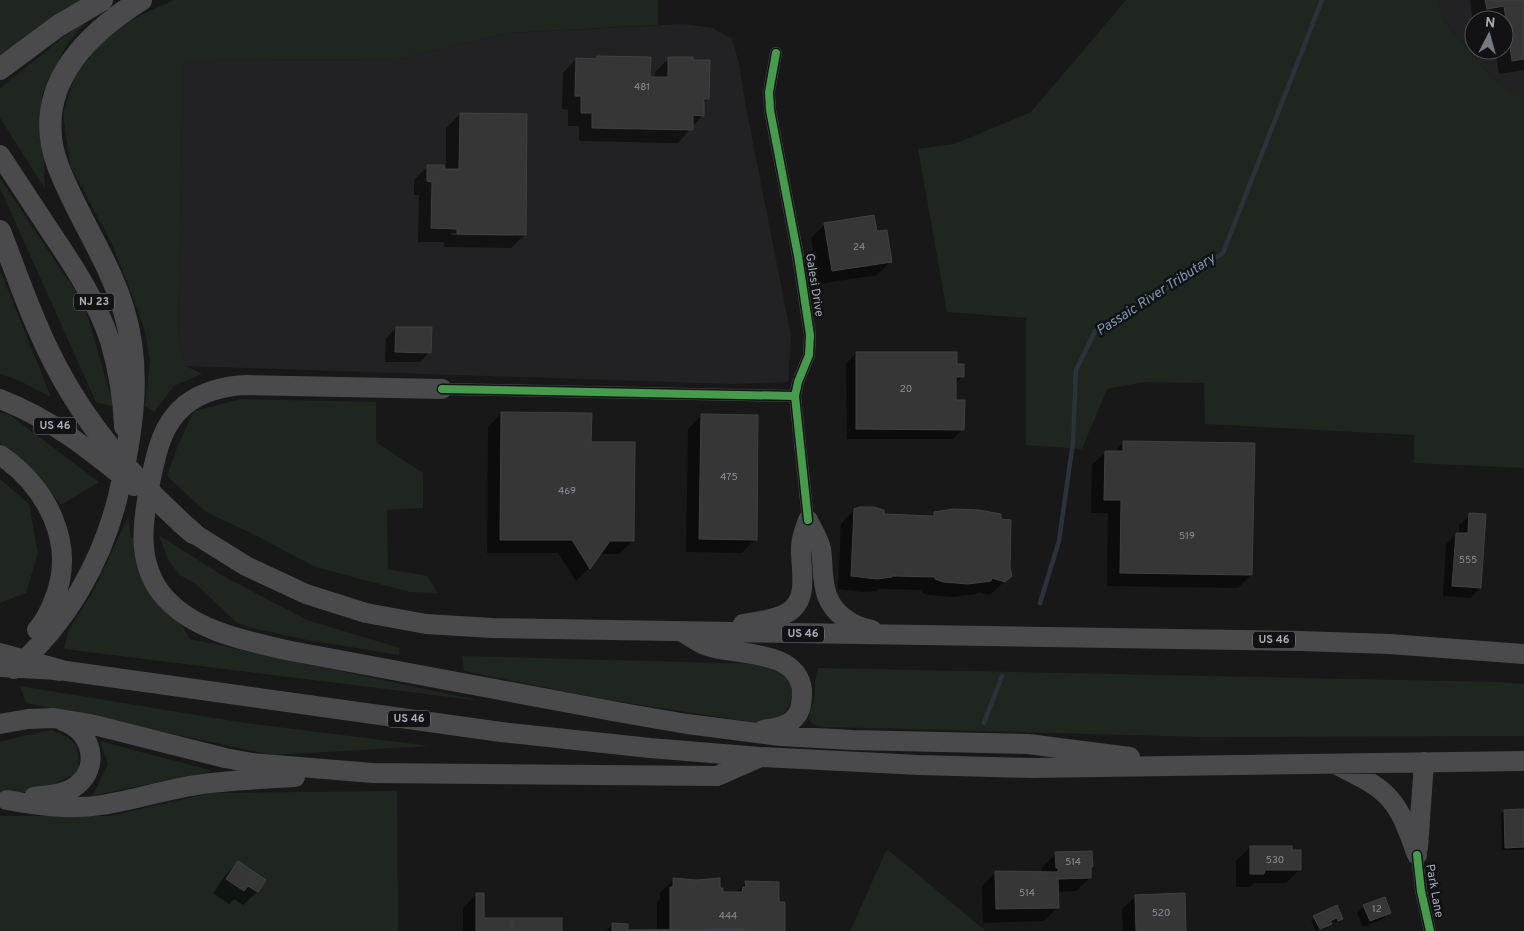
<svg xmlns="http://www.w3.org/2000/svg" width="1524" height="931" viewBox="0 0 1524 931" font-family="Overpass,sans-serif">
	<style>
		.built { fill: #222224; fill-rule: evenodd }
		.green { fill: #1e261f }
		.shadow { fill: #0007; fill-rule: evenodd }
		.lines { fill: none; stroke-linecap: round; stroke-linejoin: round }
		.stream { stroke: #2a333b; stroke-width: 4.5 }
		.building { fill: #363637; stroke: #404144 }
		.minor { stroke: #4c4d51; stroke-width: 12 }
		.trunk { stroke: #4a4a4d; stroke-width: 20 }
		.motorway { stroke: #4a4a4d; stroke-width: 22 }
		.cycleway-casing { stroke: #121214; stroke-width: 11 }
		.cycleway { stroke: #469c4c; stroke-width: 8 }
		.labels { text-anchor: middle; dominant-baseline: central; stroke-width: 5; stroke-linejoin: round; paint-order: stroke }
		.number-label { font-size: 10px; fill: #8c8f99 }
		.shield { fill: #121214; stroke: #7c7e88; stroke-width: 1 }
		.shield-label { font-size: 11px; font-weight: bold; fill: #a9adba }
		.street-label { font-size: 12px; fill: #a9adba; stroke: #121214 }
		.water-label { font-size: 14px; font-style: italic; fill: #7e9ab6; stroke: #121214 }
	</style>
	<rect width="100%" height="100%" fill="#181818"/>
	<!-- built -->
	<path class="built" d="M 1439,0 L 1524,0 L 1524,100 L 1494,80 L 1443,20 ZM 1474,20 L 1504,20 L 1504,50 L 1474,50 Z
		M 684,24 L 713,28 L 732,39 L 739,63 L 745,102 L 791,336 L 788,382 L 733,384 L 186,366 L 178,342 L 183,60 L 400,59 L 507,33 Z"/>
	<!-- green -->
	<path class="green" d="M 0,0 L 81,0 L 0,55 Z
		M 174,0 L 658,0 L 658,25 L 507,33 L 400,59 L 183,60 L 178,342 L 186,366 L 202,374 L 174,386 L 154,412 L 145,406 L 150,361 L 145,332 L 134,300 L 112,244 L 70,165 L 63,114 L 75,75 L 115,27 Z
		M 1126,0 L 1439,0 L 1443,20 L 1494,80 L 1524,100 L 1524,468 L 1414,463 L 1414,435 L 1205,424 L 1204,383 L 1144,382 L 1107,389 L 1082,449 L 1026,445 L 1026,318 L 947,312 L 918,149 L 954,144 L 1031,112 Z
		M 96,11 L 67,44 L 42,95 L 45,189 L 0,118 L 0,88 Z
		M 0,178 L 84,304 L 114,407 L 96,402 L 0,188 Z
		M 0,270 L 51,397 L 18,380 L 0,374 Z
		M 241,399 L 376,402 L 376,442 L 423,473 L 423,508 L 387,510 L 388,569 L 427,576 L 438,593 L 410,592 L 315,567 L 255,535 L 206,512 L 167,476 L 178,445 L 194,411 Z
		M 0,412 L 10,415 L 99,482 L 61,505 L 35,472 L 0,443 Z
		M 0,479 L 29,504 L 38,553 L 26,593 L 0,603 Z
		M 128,517 L 131,538 L 134,538 L 190,639 L 482,701 L 64,649 L 69,629 L 94,590 Z
		M 159,535 L 223,576 L 307,620 L 400,648 L 399,655 L 307,640 L 252,628 L 237,623 L 197,585 L 180,575 L 168,560 Z
		M 462,656 L 766,664 C 771,665 778,667 782,670 C 797,685 794,702 781,717 L 758,723 L 608,700 L 464,671 Z
		M 818,668 L 1498,682 L 1524,684 L 1524,736 L 1204,737 L 826,727 C 820,726 811,726 809,719 C 808,715 812,708 813,704 C 816,692 814,680 818,668 Z
		M 20,686 L 239,722 L 430,746 L 273,755 L 26,703 Z
		M 52,730 C 79,742 78,743 79,772 L 38,792 L 0,792 L 0,742 L 21,736 Z
		M 100,741 L 213,771 L 92,796 L 108,765 Z
		M 397,791 L 398,931 L 0,931 L 0,816 L 110,816 L 210,793 Z
		M 887,849 L 986,931 L 850,931 Z"/>
	<!-- shadow -->
	<path class="shadow" d="M 1470,0 L 1524,0 L 1524,70 L 1499,74 L 1495,50 L 1504,50 L 1504,20 L 1474,20 L 1473,22 Z
		M 598,57 L 649,78 L 655,78 L 655,72 L 669,58 L 708,99 L 703,104 L 703,115 L 678,143 L 579,141 L 579,126 L 568,126 L 568,110 L 562,109 L 563,73 L 576,59 L 595,60 Z
		M 460,114 L 525,235 L 511,248 L 444,247 L 444,242 L 418,242 L 419,195 L 414,195 L 414,180 L 428,166 L 446,170 L 446,128 ZM 451,233 L 513,234 L 513,236 L 451,235 Z
		M 825,224 L 891,261 L 877,275 L 819,284 L 811,238 Z
		M 396,328 L 430,352 L 420,362 L 385,362 L 386,338 Z
		M 856,353 L 955,365 L 962,377 L 955,384 L 955,401 L 963,429 L 953,439 L 847,439 L 846,364 Z
		M 501,413 L 590,443 L 633,541 L 619,554 L 599,554 L 589,568 L 576,581 L 558,553 L 487,553 L 488,427 Z
		M 702,415 L 755,539 L 742,553 L 686,552 L 688,429 Z
		M 1124,442 L 1251,575 L 1238,588 L 1107,586 L 1108,513 L 1091,513 L 1092,465 L 1106,452 L 1114,452 Z
		M 854,510 L 882,516 L 931,517 L 935,513 L 1008,568 L 1010,576 L 990,595 L 978,592 L 976,594 L 954,597 L 929,595 L 922,593 L 922,590 L 879,589 L 877,591 L 862,592 L 838,589 L 841,524 Z
		M 1470,515 L 1480,588 L 1470,598 L 1443,596 L 1446,544 L 1456,534 L 1459,534 L 1459,525 Z
		M 1504,811 L 1524,811 L 1524,850 L 1502,850 L 1501,814 Z
		M 1250,847 L 1291,851 L 1300,869 L 1286,883 L 1254,883 L 1250,887 L 1236,887 L 1236,861 Z
		M 1056,854 L 1092,867 L 1089,869 L 1090,878 L 1076,891 L 1058,892 L 1058,907 L 1044,921 L 983,923 L 982,886 L 995,873 L 1042,873 L 1042,867 Z
		M 238,862 L 264,881 L 257,892 L 243,905 L 234,899 L 229,904 L 213,893 L 225,876 Z
		M 674,879 L 719,889 L 722,893 L 736,893 L 746,883 L 778,903 L 784,903 L 784,931 L 606,931 L 612,925 L 627,931 L 657,931 L 657,902 L 660,899 L 660,893 Z
		M 476,894 L 483,919 L 561,931 L 463,931 L 463,908 Z
		M 1136,896 L 1185,931 L 1123,931 L 1122,909 Z
		M 1364,906 L 1389,912 L 1383,919 L 1363,927 L 1357,913 Z
		M 1336,907 L 1341,919 L 1335,923 L 1334,920 L 1330,922 L 1330,923 L 1327,926 L 1316,931 L 1311,920 Z"/>
	<g class="lines">
		<!-- stream -->
		<path class="stream" d="M 1040,603 L 1059,541 L 1073,442 L 1076,370 L 1095,331 L 1223,253 L 1322,0
			M 984,723 L 1002,676"/>
	</g>
	<!-- building -->
	<path class="building" d="M 1485,0 L 1524,0 L 1524,59 L 1512,61 L 1504,6 L 1487,9 Z
		M 597,56 L 651,57 L 650,77 L 668,77 L 668,57 L 693,57 L 693,60 L 710,60 L 709,99 L 704,99 L 704,116 L 693,115 L 693,130 L 592,128 L 592,113 L 581,113 L 581,96 L 575,96 L 576,58 L 597,59 Z
		M 460,113 L 527,114 L 526,235 L 457,234 L 457,229 L 431,228 L 432,182 L 427,181 L 427,165 L 444,165 L 444,169 L 459,169 Z
		M 874,215 L 877,231 L 887,230 L 892,262 L 832,271 L 824,223 Z
		M 396,327 L 432,327 L 431,353 L 395,352 Z
		M 856,352 L 957,352 L 957,364 L 964,364 L 964,377 L 956,377 L 956,400 L 965,400 L 964,430 L 856,429 Z
		M 501,412 L 592,413 L 591,442 L 635,442 L 634,541 L 610,541 L 590,569 L 572,540 L 500,540 Z
		M 701,414 L 758,415 L 757,540 L 699,539 Z
		M 1123,441 L 1255,443 L 1252,575 L 1120,573 L 1121,500 L 1104,500 L 1105,451 L 1123,451 Z
		M 859,507 L 874,507 L 884,510 L 884,514 L 934,516 L 934,512 L 953,509 L 979,510 L 1001,514 L 1001,519 L 1011,520 L 1010,568 L 1012,576 L 1005,582 L 992,578 L 991,581 L 968,584 L 943,582 L 935,579 L 935,577 L 892,576 L 892,577 L 877,579 L 851,576 L 854,509 Z
		M 1469,513 L 1486,514 L 1481,588 L 1452,586 L 1456,533 L 1468,533 Z
		M 1524,809 L 1524,847 L 1505,848 L 1504,810 Z
		M 1250,846 L 1292,846 L 1292,850 L 1301,850 L 1301,870 L 1265,870 L 1264,874 L 1250,874 Z
		M 1092,851 L 1093,867 L 1091,867 L 1091,878 L 1058,879 L 1059,908 L 996,909 L 995,871 L 1058,872 L 1058,868 L 1056,868 L 1055,852 Z
		M 238,861 L 266,880 L 258,892 L 248,886 L 244,891 L 226,879 Z
		M 673,878 L 696,880 L 720,878 L 720,888 L 723,888 L 723,892 L 742,892 L 743,887 L 746,887 L 745,881 L 779,882 L 779,902 L 785,902 L 785,931 L 670,930 L 670,887 L 673,887 Z
		M 476,893 L 484,893 L 484,918 L 512,918 L 512,931 L 476,931 Z
		M 1185,893 L 1186,931 L 1136,931 L 1135,895 Z
		M 1385,897 L 1391,913 L 1370,921 L 1363,905 Z
		M 1337,905 L 1343,919 L 1338,921 L 1337,918 L 1330,921 L 1332,924 L 1320,929 L 1313,916 Z
		M 512,918 L 562,918 L 562,931 L 512,931 Z
		M 612,923 L 628,924 L 628,930 L 743,929 L 743,931 L 612,931 Z"/>
	<g class="lines">
		<!-- minor -->
		<path class="minor" d="M 776,53 L 769,92 L 770,110 L 798,256 L 810,335 L 809,355 L 798,382 L 795,396 L 808,520
			M 442,389 L 795,396
			M 1417,855 L 1421,891 L 1430,931"/>
		<!-- trunk -->
		<path class="trunk" d="M 0,155 C 17,181 35,208 52,234 C 75,268 97,302 110,341 C 118,369 123,398 124,427
			M 442,389 L 246,385 C 223,386 203,391 185,405 C 161,425 156,454 150,483 C 143,520 136,560 161,593 C 191,631 246,641 291,651 L 623,713 L 687,724 L 781,736 L 852,740 L 1028,744 L 1130,757
			M 0,399 C 52,419 91,451 134,486
			M 0,455 C 47,487 77,544 54,600 C 50,610 45,621 37,630
			M 808,520 C 812,529 819,539 821,549 C 823,562 822,575 825,588 C 829,611 850,626 872,630
			M 180,523 L 193,533 L 246,566 L 306,594 L 366,613 L 426,624 L 492,628 L 611,630 L 1301,641 L 1389,644 L 1524,654
			M 743,624 C 757,622 773,620 785,614 C 811,601 800,570 801,547 C 801,538 805,529 808,520
			M 684,633 C 691,637 699,643 707,646 C 735,656 797,648 802,690 C 802,698 802,708 797,715 C 789,727 775,728 763,730
			M 0,667 L 59,670 L 501,732 L 650,748 L 760,757 L 919,765 L 1031,768 L 1524,761
			M 14,669 C 66,625 102,562 118,496 C 120,486 123,476 124,466
			M 0,724 L 28,719 L 54,718 L 90,724 L 225,758 L 252,763 L 373,773 L 717,776 L 758,758
			M 1335,764 C 1354,774 1377,783 1390,799 C 1404,815 1410,837 1417,855
			M 34,797 C 48,795 64,795 76,786 C 101,767 92,731 63,721
			M 7,800 C 39,806 71,810 102,805 C 134,800 164,790 196,785 C 229,780 262,779 295,777
			M 1418,848 L 1424,762"/>
		<!-- motorway -->
		<path class="motorway" d="M 0,69 L 58,26 L 102,0
			M 0,231 C 19,280 36,331 62,377 C 95,437 142,488 193,533
			M 123,472 C 134,418 140,364 124,311 C 109,260 77,216 58,166 C 30,91 82,37 141,0
			M 0,654 L 59,670"/>
		<!-- cycleway casing -->
		<g class="cycleway-casing">
			<path id="cycleway" d="M 776,53 L 769,92 L 770,110 L 798,256 L 810,335 L 809,355 L 798,382 L 795,396 L 808,520
				M 442,389 L 795,396
				M 1417,855 L 1421,891 L 1430,931"/>
		</g>
		<!-- cycleway -->
		<use href="#cycleway" class="cycleway"/>
	</g>
	<g class="labels">
		<!-- number labels -->
		<g class="number-label">
			<text x="642" y="87">481</text>
			<text x="859" y="247">24</text>
			<text x="906" y="389">20</text>
			<text x="729" y="477">475</text>
			<text x="567" y="491">469</text>
			<text x="1187" y="536">519</text>
			<text x="1468" y="560">555</text>
			<text x="1275" y="860">530</text>
			<text x="1073" y="862">514</text>
			<text x="1027" y="893">514</text>
			<text x="1377" y="909">12</text>
			<text x="1161" y="913">520</text>
			<text x="728" y="916">444</text>
		</g>
		<!-- shield labels -->
		<g class="shield">
			<rect x="74" y="293.5" width="40" height="17" rx="4"/>
			<rect x="34" y="417.5" width="42" height="17" rx="4"/>
			<rect x="782" y="625.5" width="42" height="17" rx="4"/>
			<rect x="1253" y="631.5" width="42" height="17" rx="4"/>
			<rect x="388" y="710.5" width="42" height="17" rx="4"/>
		</g>
		<g class="shield-label">
			<text x="94" y="302">NJ 23</text>
			<text x="55" y="426">US 46</text>
			<text x="803" y="634">US 46</text>
			<text x="1274" y="640">US 46</text>
			<text x="409" y="719">US 46</text>
		</g>
		<!-- street labels -->
		<g class="street-label">
			<text transform="translate(814 285) rotate(81)">Galesi Drive</text>
			<text transform="translate(1434 891) rotate(80)">Park Lane</text>
		</g>
		<!-- water labels -->
		<g class="water-label">
			<text transform="translate(1156 295) rotate(-33)">Passaic River Tributary</text>
		</g>
	</g>
	<!-- north arrow -->
	<g transform="translate(1489 35) rotate(6)"><circle r="24" fill="#121214" stroke="#4e5056"/>
	<path d="M0-4L9 19L0 12L-9 19Z" fill="#767981"/>
	<text y="-8" font-size="14" font-weight="bold" text-anchor="middle" fill="#a9adba">N</text>
	</g>
</svg>
